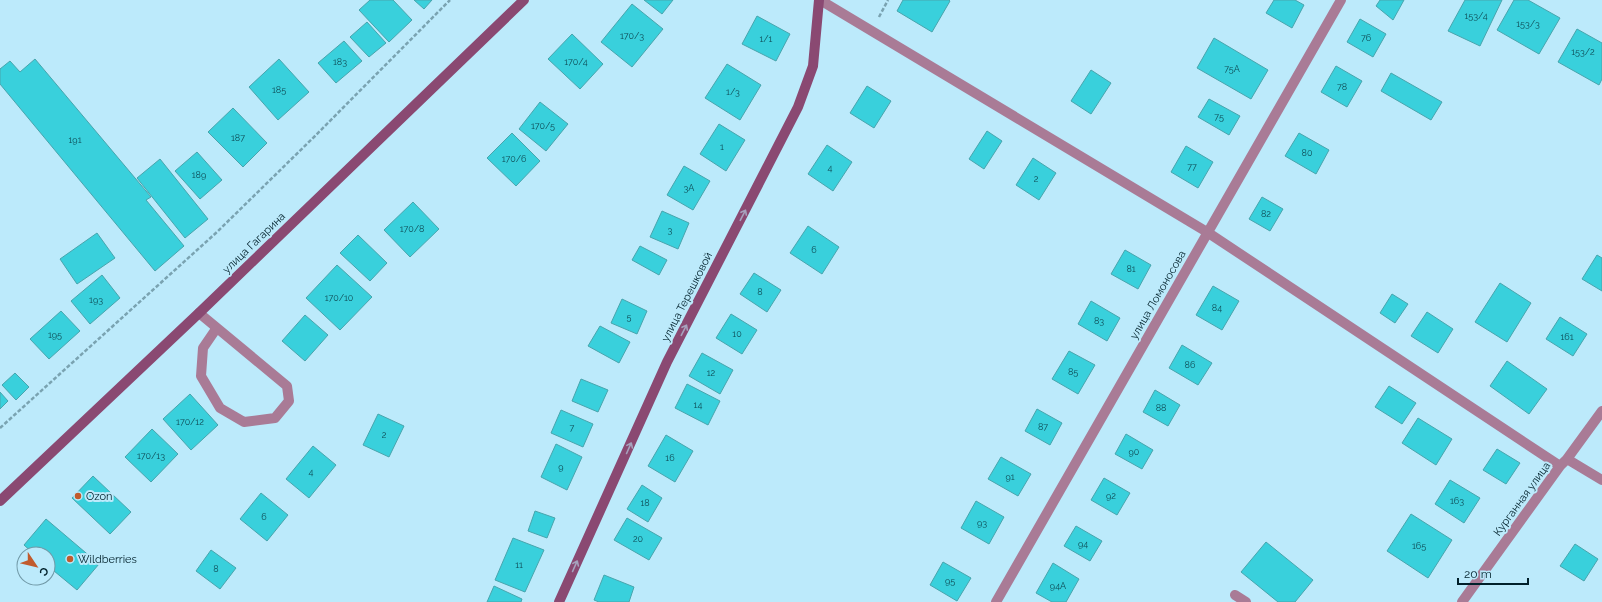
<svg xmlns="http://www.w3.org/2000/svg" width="1602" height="602" viewBox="0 0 1602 602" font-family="Raleway,sans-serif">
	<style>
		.building { fill: #39d0dc; stroke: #48a5ad }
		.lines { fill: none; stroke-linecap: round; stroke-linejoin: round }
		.path { stroke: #7aa3b1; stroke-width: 2.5; stroke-dasharray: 4 2; stroke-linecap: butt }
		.lane { stroke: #a97b96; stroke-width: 10 }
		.street { stroke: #a97b96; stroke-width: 10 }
		.secondary { stroke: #8a4972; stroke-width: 10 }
		.oneway { stroke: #a6a2bd }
		.poi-dot { fill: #c15b2d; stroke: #bceafb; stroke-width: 1.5 }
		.labels { text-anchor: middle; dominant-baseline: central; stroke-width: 4; stroke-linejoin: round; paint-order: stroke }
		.number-label { font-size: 9px; fill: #0e4c56 }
		.street-label { font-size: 11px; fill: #00202a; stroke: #bceafb }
		.poi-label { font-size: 11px; fill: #00202a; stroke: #bceafb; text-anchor: start }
	</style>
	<rect width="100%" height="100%" fill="#bceafb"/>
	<!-- building -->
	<path class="building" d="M 370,0 L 393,0 L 412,20 L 389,42 L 359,10 Z
		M 414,0 L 432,0 L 424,9 Z
		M 644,0 L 673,0 L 662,14 Z
		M 903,0 L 949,0 L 950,1 L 932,32 L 897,11 Z
		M 1274,0 L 1295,0 L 1304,5 L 1292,28 L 1266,13 Z
		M 1380,0 L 1404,0 L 1393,20 L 1376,6 Z
		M 1465,0 L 1502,0 L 1480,46 L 1448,31 Z
		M 1514,0 L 1528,0 L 1560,18 L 1539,54 L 1497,30 Z
		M 632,4 L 663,29 L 632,67 L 601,42 Z
		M 757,16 L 790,34 L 776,61 L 742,44 Z
		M 1360,19 L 1386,34 L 1373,57 L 1347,42 Z
		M 367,22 L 386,43 L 369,57 L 350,37 Z
		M 1577,29 L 1602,43 L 1602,79 L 1599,85 L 1558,62 Z
		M 572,34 L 603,64 L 580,89 L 548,59 Z
		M 1214,38 L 1268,70 L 1251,99 L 1197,68 Z
		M 344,41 L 362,61 L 336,83 L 318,63 Z
		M 35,59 L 151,197 L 146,200 L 184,246 L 155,271 L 0,84 L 0,69 L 10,61 L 20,72 Z
		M 279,59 L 309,92 L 278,120 L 249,87 Z
		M 727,64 L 761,85 L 740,120 L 705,98 Z
		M 1336,66 L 1362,81 L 1347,107 L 1321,92 Z
		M 1091,70 L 1111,83 L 1091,114 L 1071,101 Z
		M 1391,73 L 1442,102 L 1431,120 L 1381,91 Z
		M 867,86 L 891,101 L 874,128 L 850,113 Z
		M 1209,99 L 1240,116 L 1229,135 L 1198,117 Z
		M 540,102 L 568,124 L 546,151 L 519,129 Z
		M 233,108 L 267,143 L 243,167 L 208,132 Z
		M 719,124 L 745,140 L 726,171 L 700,154 Z
		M 987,131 L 1002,141 L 984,169 L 969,159 Z
		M 512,133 L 540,161 L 516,186 L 487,158 Z
		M 1299,133 L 1329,150 L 1316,174 L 1285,156 Z
		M 827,145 L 852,162 L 833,191 L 808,174 Z
		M 1186,146 L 1213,162 L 1198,188 L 1171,172 Z
		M 197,152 L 222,180 L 200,199 L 175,171 Z
		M 1033,158 L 1056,173 L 1039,200 L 1016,185 Z
		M 160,159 L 208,219 L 185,238 L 137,178 Z
		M 684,166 L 710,181 L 693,210 L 667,195 Z
		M 1262,197 L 1283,209 L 1270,231 L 1249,219 Z
		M 413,202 L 439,229 L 410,257 L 384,230 Z
		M 662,211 L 689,223 L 678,249 L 650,237 Z
		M 808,226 L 839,247 L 822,274 L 790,253 Z
		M 97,233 L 115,258 L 77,284 L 60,259 Z
		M 358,235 L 387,263 L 370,281 L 340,253 Z
		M 640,246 L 667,260 L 659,275 L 632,260 Z
		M 1125,250 L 1151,265 L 1138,289 L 1111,274 Z
		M 1597,255 L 1602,258 L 1602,291 L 1582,279 Z
		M 337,265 L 372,297 L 340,330 L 306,298 Z
		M 754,273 L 781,290 L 767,312 L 740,294 Z
		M 102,275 L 120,298 L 90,324 L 71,301 Z
		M 1500,283 L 1531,303 L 1507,342 L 1475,322 Z
		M 1213,286 L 1239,301 L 1222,330 L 1196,315 Z
		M 1392,294 L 1408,304 L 1395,323 L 1380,313 Z
		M 622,299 L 647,311 L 637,334 L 611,323 Z
		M 1091,301 L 1120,318 L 1107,341 L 1078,324 Z
		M 61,311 L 80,331 L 49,359 L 30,339 Z
		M 1427,312 L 1453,329 L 1438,353 L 1411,336 Z
		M 731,314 L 757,330 L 742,354 L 716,338 Z
		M 305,315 L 328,335 L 305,361 L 282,341 Z
		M 1560,317 L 1587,334 L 1573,356 L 1546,339 Z
		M 600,326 L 630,342 L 619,363 L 588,346 Z
		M 1182,345 L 1212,363 L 1198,385 L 1169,368 Z
		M 1069,351 L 1095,365 L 1078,394 L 1052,379 Z
		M 702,353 L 733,370 L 720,394 L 689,376 Z
		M 1507,361 L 1547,389 L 1529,414 L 1490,386 Z
		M 15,373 L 29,387 L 16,400 L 2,385 Z
		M 581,379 L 608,390 L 598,412 L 572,401 Z
		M 687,384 L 720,401 L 708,425 L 675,408 Z
		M 1389,386 L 1416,403 L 1402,424 L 1375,407 Z
		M 1155,390 L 1180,405 L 1168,426 L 1143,412 Z
		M 0,392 L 8,401 L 0,409 Z
		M 190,394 L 218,425 L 191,450 L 163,419 Z
		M 1037,409 L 1062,423 L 1050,445 L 1025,431 Z
		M 561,410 L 593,424 L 583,447 L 551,433 Z
		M 378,414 L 404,426 L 389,457 L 363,445 Z
		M 1418,418 L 1452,439 L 1436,465 L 1402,443 Z
		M 152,429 L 178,454 L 151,482 L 125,457 Z
		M 1126,434 L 1153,450 L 1142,469 L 1115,454 Z
		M 666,435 L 693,451 L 675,482 L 648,466 Z
		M 556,444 L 582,457 L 567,490 L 541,477 Z
		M 313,446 L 336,465 L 309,498 L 286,479 Z
		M 1497,449 L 1520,463 L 1506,484 L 1483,470 Z
		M 1001,457 L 1031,474 L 1018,496 L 988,479 Z
		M 93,476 L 131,512 L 110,534 L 72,498 Z
		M 1104,478 L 1130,493 L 1117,515 L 1091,500 Z
		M 1450,480 L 1480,498 L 1464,523 L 1435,504 Z
		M 642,485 L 662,498 L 648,522 L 627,509 Z
		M 261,493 L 288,515 L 267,541 L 240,519 Z
		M 976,501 L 1004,517 L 989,544 L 961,528 Z
		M 535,511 L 555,518 L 547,538 L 528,531 Z
		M 1411,514 L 1452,540 L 1428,578 L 1387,551 Z
		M 627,518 L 662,538 L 649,560 L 614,540 Z
		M 46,519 L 99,564 L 77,590 L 48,566 L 48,554 L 34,554 L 24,545 Z
		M 1076,526 L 1102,541 L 1090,561 L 1064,546 Z
		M 513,538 L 544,550 L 525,592 L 495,580 Z
		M 1266,542 L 1313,580 L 1295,602 L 1278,602 L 1241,572 Z
		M 1575,544 L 1598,559 L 1584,581 L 1560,566 Z
		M 211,550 L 236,568 L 220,589 L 196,571 Z
		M 943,562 L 971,578 L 957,601 L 930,585 Z
		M 1053,563 L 1079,579 L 1066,602 L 1052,602 L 1036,593 Z
		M 604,575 L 634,587 L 629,602 L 599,602 L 594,600 Z
		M 494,586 L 522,599 L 521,602 L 487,602 Z"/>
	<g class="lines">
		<!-- path -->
		<path class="path" d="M 879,17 L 888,0
			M 0,428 L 217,232 L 315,136 L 450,0"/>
		<!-- lane -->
		<path class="lane" d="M 199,313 L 287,386 L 289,401 L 275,418 L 244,422 L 220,408 L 201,376 L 203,348 L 216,329
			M 1235,595 L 1246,602"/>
		<!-- street -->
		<path class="street" d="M 820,0 L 1207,232 L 1560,466
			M 1567,459 L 1602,480
			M 996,602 L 1341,0
			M 1462,602 L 1560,466 L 1567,459 L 1602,411"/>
		<!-- secondary -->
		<path class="secondary" d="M 0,501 L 199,313 L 524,0
			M 559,602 L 667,362 L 798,107 L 813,66 L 819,0"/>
	</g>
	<!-- one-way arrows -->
	<defs><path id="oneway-shaft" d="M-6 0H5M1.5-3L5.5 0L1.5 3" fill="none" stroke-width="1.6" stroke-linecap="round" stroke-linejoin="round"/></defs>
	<g class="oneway">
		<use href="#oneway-shaft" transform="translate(743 215) rotate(-63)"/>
		<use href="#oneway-shaft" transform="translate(684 330) rotate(-63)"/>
		<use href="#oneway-shaft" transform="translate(629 448) rotate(-66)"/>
		<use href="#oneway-shaft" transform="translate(575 566) rotate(-66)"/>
	</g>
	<!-- markers -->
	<g class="poi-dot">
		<circle cx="78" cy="496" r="4"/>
		<circle cx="70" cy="559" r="4"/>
	</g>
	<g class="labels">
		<!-- number labels -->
		<g class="number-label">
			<text x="1476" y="16">153/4</text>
			<text x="1528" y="24">153/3</text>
			<text x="632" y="36">170/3</text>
			<text x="1366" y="38">76</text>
			<text x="766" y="39">1/1</text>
			<text x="1583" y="52">153/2</text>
			<text x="340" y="62">183</text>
			<text x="576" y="62">170/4</text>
			<text x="1232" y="69">75А</text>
			<text x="1342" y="87">78</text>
			<text x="279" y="90">185</text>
			<text x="733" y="92">1/3</text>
			<text x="1219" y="117">75</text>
			<text x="543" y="126">170/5</text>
			<text x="238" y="138">187</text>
			<text x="75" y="140">191</text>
			<text x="722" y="147">1</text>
			<text x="1307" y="153">80</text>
			<text x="514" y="159">170/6</text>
			<text x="1192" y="167">77</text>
			<text x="830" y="168">4</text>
			<text x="199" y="175">189</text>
			<text x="1036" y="179">2</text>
			<text x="689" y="188">3А</text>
			<text x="1266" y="214">82</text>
			<text x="412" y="229">170/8</text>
			<text x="670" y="230">3</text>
			<text x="814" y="250">6</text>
			<text x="1131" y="269">81</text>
			<text x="760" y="292">8</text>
			<text x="339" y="298">170/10</text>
			<text x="96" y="300">193</text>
			<text x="1217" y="308">84</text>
			<text x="629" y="317">5</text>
			<text x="1099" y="321">83</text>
			<text x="737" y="334">10</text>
			<text x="55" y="335">195</text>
			<text x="1567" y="337">161</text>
			<text x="1190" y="365">86</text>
			<text x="1073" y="372">85</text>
			<text x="711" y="373">12</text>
			<text x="698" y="405">14</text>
			<text x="1161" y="408">88</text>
			<text x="190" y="422">170/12</text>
			<text x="1043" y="427">87</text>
			<text x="572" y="428">7</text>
			<text x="384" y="435">2</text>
			<text x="1134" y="452">90</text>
			<text x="151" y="456">170/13</text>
			<text x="670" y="458">16</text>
			<text x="561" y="467">9</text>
			<text x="311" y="472">4</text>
			<text x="1010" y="477">91</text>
			<text x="1111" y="496">92</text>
			<text x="1457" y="501">163</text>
			<text x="645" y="503">18</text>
			<text x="264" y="517">6</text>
			<text x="982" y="523">93</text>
			<text x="638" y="539">20</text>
			<text x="1083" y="544">94</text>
			<text x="1419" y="546">165</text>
			<text x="519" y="565">11</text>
			<text x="216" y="569">8</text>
			<text x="950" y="581">95</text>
			<text x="1058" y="586">94А</text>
		</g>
		<!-- street labels -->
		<g class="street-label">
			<text transform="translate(254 243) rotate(-44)">улица Гагарина</text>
			<text transform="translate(1158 295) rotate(-60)">улица Ломоносова</text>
			<text transform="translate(687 297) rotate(-63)">улица Терешковой</text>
			<text transform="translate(1522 499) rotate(-54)">Курганная улица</text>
		</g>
		<!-- poi labels -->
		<g class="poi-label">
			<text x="86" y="496">Ozon</text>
			<text x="78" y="559">Wildberries</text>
		</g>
	</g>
	<!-- north arrow -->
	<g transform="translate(36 566) rotate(125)"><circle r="19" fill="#bceafb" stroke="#7199a7"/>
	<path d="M0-3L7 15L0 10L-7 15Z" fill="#c15b2d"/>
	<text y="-6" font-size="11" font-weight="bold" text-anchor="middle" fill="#00202a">С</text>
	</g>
	<!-- scale -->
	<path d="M1458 578v6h70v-6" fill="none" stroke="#00202a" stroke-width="2"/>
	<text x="1464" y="578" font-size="12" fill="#00202a" stroke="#bceafb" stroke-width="3" paint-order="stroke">20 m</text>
</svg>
